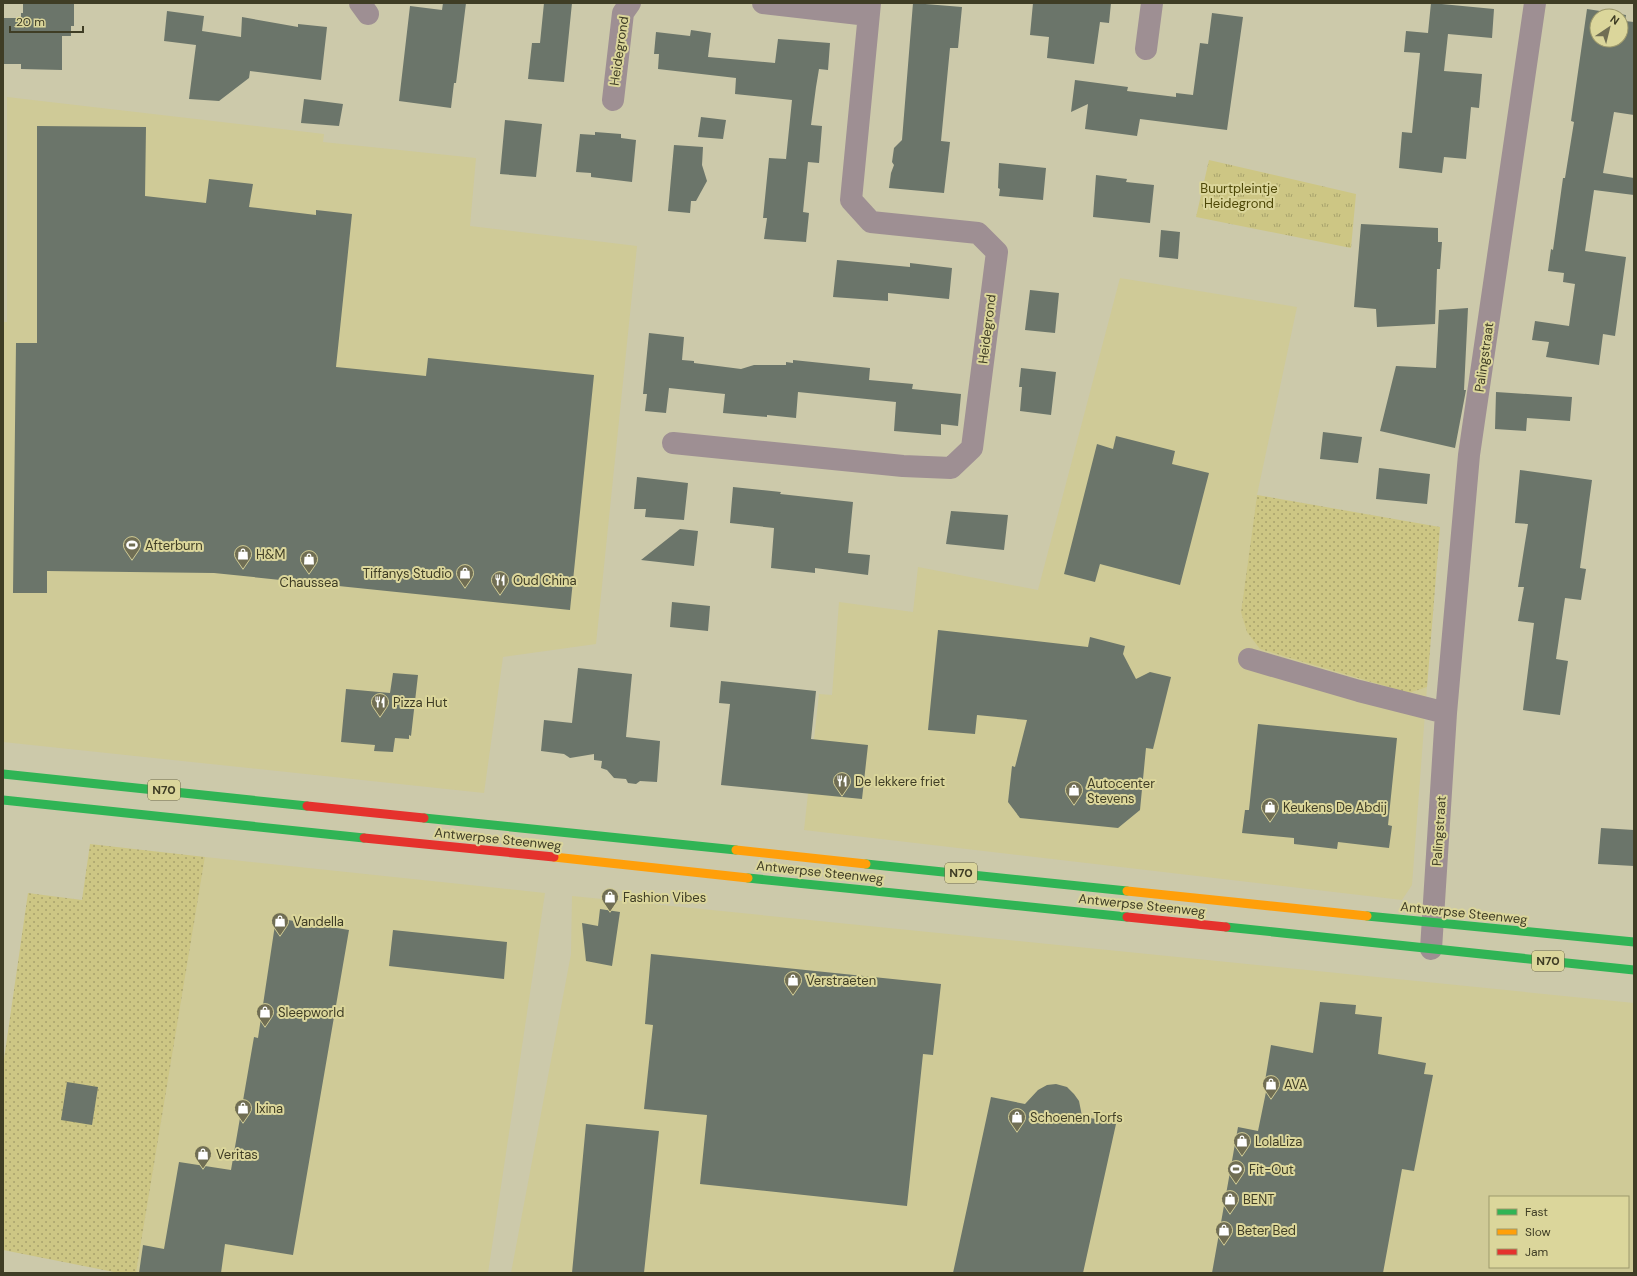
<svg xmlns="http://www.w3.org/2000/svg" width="1637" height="1276" viewBox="0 0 1637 1276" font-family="'DM Sans',sans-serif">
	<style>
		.built { fill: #cfca97; fill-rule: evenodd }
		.grass { fill: url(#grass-dots) }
		.park { fill: url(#park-tufts) }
		.building { fill: #6b756a; fill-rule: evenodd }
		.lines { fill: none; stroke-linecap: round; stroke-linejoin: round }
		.street { stroke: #9e8f93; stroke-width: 22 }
		.fast { stroke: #30b455; stroke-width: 9 }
		.slow { stroke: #ff9f0a; stroke-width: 9 }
		.jam { stroke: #e5322d; stroke-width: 9 }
		.labels { text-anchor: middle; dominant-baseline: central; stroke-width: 4; stroke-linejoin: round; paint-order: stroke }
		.shield { fill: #dbd69b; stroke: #6e6b48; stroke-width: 1 }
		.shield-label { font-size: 12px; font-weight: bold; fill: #3f3d25 }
		.street-label { font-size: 13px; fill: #3f3d25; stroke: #dbd69b }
		.park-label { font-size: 13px; fill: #4d4706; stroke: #dbd69b }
		.poi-label { font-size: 13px; fill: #3f3d25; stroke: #dbd69b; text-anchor: start }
	</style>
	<defs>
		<pattern id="grass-dots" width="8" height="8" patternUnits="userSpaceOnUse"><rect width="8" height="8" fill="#cdc684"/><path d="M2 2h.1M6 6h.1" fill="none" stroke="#a8a26c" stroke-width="1.8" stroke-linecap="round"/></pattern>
		<pattern id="park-tufts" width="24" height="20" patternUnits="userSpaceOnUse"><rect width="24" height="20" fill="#cdc684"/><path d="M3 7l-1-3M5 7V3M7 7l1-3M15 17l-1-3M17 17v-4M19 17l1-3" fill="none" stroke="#a8a26c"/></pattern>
	</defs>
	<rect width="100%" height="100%" fill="#ccc9aa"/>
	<!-- built -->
	<path class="built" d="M 7,97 L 324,134 L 323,142 L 476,158 L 470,226 L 637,246 L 596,644 L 503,657 L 484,793 L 3,742 L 3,322 L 7,322 Z
		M 1120,278 L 1297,307 L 1257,495 L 1241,612 L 1409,693 L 1427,687 L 1412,885 L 1402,900 L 804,830 L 819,694 L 832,695 L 839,602 L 913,612 L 918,567 L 1038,590 Z
		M 205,857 L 545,893 L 488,1273 L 136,1273 Z
		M 572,896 L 1634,1003 L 1634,1273 L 511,1273 L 571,954 ZM 1490,1197 L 1628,1197 L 1628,1267 L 1490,1267 Z"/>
	<!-- grass -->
	<path class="grass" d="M 1257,495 L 1440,527 L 1427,687 L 1409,693 L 1260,649 L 1247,632 L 1241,612 Z
		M 90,844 L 205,857 L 136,1273 L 119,1273 L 3,1250 L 3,1066 L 28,893 L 82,900 Z"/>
	<!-- park -->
	<path class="park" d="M 1209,160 L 1356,194 L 1351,248 L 1196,217 Z"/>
	<!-- building -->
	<path class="building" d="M 23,3 L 74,3 L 74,26 L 71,26 L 71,36 L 62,36 L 62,70 L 21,69 L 21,64 L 3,64 L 3,18 L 21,18 L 21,13 L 23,13 Z
		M 443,3 L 466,3 L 456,83 L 454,83 L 451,108 L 399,101 L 410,6 L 442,10 Z
		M 544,3 L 572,3 L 564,82 L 528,79 L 532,43 L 540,43 Z
		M 913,3 L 962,7 L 958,48 L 950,48 L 941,141 L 950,142 L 944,193 L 889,188 L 891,173 L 894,165 L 892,162 L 894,148 L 902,140 Z
		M 1033,3 L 1111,3 L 1109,23 L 1100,22 L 1094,64 L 1047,58 L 1049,37 L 1030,35 Z
		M 1431,3 L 1494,9 L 1492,38 L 1448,34 L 1444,71 L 1482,74 L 1479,108 L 1471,107 L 1466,159 L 1444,157 L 1442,173 L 1399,168 L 1402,132 L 1412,133 L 1420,53 L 1404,52 L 1406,31 L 1428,33 Z
		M 1587,9 L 1626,15 L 1625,21 L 1634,22 L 1634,115 L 1614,112 L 1603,173 L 1634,178 L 1634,195 L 1594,190 L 1585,251 L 1626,257 L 1615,336 L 1603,334 L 1599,365 L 1546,357 L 1549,342 L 1532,340 L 1535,321 L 1569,326 L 1575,284 L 1563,282 L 1564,273 L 1548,271 L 1551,249 L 1553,250 L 1563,178 L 1565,178 L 1574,122 L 1571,121 ZM 1597,16 L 1621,16 L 1621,40 L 1597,40 Z
		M 167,11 L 204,16 L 202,31 L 241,37 L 242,17 L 298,27 L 298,24 L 327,27 L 321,80 L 250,71 L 249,78 L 219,101 L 189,99 L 196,45 L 164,41 Z
		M 1212,13 L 1243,17 L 1227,130 L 1140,119 L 1137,136 L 1085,129 L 1088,104 L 1071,112 L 1075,80 L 1128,87 L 1127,91 L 1176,97 L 1176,93 L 1193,95 L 1200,43 L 1208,44 Z
		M 691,30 L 711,33 L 708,57 L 775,63 L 778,39 L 830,43 L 828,70 L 819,69 L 816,87 L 811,125 L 822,126 L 819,163 L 808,162 L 803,212 L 809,213 L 806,242 L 764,239 L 767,218 L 763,218 L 769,158 L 786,159 L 792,100 L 735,94 L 736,78 L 658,69 L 659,54 L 654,54 L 656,32 L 690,36 Z
		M 304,99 L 343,104 L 339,126 L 301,123 Z
		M 701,117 L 726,120 L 723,139 L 698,137 Z
		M 505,120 L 542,124 L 536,177 L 500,174 Z
		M 37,126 L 146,127 L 145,196 L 206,203 L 209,179 L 253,184 L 249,207 L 316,215 L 316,210 L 352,214 L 336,367 L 426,376 L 428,358 L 594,375 L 570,610 L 214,573 L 47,571 L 47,593 L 13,593 L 16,343 L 37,343 Z
		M 595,132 L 621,134 L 621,138 L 636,140 L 632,182 L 591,177 L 591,173 L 576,172 L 580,134 L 595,135 Z
		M 674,145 L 703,147 L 702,165 L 707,181 L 696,201 L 691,201 L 690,213 L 668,211 Z
		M 999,163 L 1046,168 L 1043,200 L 999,196 L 1000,189 L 998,188 Z
		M 1096,175 L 1127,179 L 1126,182 L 1154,185 L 1150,223 L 1093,217 Z
		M 1361,224 L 1438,228 L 1438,242 L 1442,242 L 1440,269 L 1437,269 L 1435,324 L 1377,327 L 1376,309 L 1354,307 Z
		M 1161,230 L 1180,232 L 1178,259 L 1159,257 Z
		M 837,260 L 910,267 L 910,263 L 952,268 L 949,299 L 888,293 L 888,301 L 833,297 Z
		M 1030,290 L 1059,293 L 1055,333 L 1025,330 Z
		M 1468,308 L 1464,390 L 1466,390 L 1455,448 L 1380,431 L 1396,366 L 1436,368 L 1439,310 Z
		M 649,333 L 684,337 L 682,360 L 694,361 L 694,363 L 741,369 L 754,365 L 786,365 L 786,362 L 793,363 L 793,360 L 870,368 L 869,380 L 913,384 L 912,389 L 961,394 L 958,426 L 941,424 L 941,435 L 894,431 L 896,402 L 798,392 L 796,418 L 767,415 L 767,417 L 723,413 L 725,394 L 669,388 L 666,413 L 645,411 L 647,394 L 643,394 Z
		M 1021,368 L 1056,372 L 1051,415 L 1020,411 L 1022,387 L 1019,387 Z
		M 1496,392 L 1572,397 L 1570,421 L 1527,418 L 1526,431 L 1495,429 Z
		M 1323,432 L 1362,437 L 1358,463 L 1320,459 Z
		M 1116,436 L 1175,451 L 1172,464 L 1209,473 L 1180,585 L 1100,564 L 1095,582 L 1064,574 L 1097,444 L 1113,449 Z
		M 1379,468 L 1430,474 L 1427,504 L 1376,499 Z
		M 1520,470 L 1592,480 L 1580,568 L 1586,569 L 1581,600 L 1565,598 L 1556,659 L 1568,661 L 1560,715 L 1523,710 L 1534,623 L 1518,621 L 1524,587 L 1518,587 L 1528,524 L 1515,523 Z
		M 637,477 L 688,483 L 684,520 L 645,517 L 646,509 L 634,509 Z
		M 733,487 L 781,492 L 780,494 L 853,502 L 848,553 L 870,555 L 868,575 L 815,568 L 815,573 L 771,568 L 774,528 L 730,523 Z
		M 951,511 L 1008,515 L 1004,550 L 946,544 Z
		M 680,529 L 698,531 L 694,566 L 641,560 Z
		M 672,602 L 710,606 L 708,631 L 670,627 Z
		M 938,630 L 1088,647 L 1090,637 L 1125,646 L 1123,654 L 1136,679 L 1150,672 L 1171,677 L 1153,749 L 1146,748 L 1140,810 L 1118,828 L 1020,818 L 1008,802 L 1012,766 L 1015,767 L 1027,720 L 977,715 L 975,734 L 928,730 Z
		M 578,668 L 632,674 L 626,737 L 660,741 L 657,782 L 640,781 L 636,784 L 628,783 L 626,779 L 614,778 L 607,770 L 601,768 L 602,761 L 594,760 L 594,754 L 570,758 L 564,754 L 541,751 L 544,720 L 572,723 Z
		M 393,673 L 418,675 L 411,736 L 409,735 L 409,739 L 395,738 L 393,752 L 374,751 L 375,745 L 341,742 L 346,689 L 390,693 Z
		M 721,681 L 816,691 L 811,739 L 868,745 L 862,799 L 721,785 L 730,704 L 719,703 Z
		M 1258,724 L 1397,738 L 1388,825 L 1392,826 L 1389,848 L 1338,842 L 1337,849 L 1294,844 L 1294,838 L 1242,833 L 1245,810 L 1249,810 Z
		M 1601,828 L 1634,830 L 1634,866 L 1598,864 Z
		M 600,909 L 620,912 L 612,966 L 586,961 L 582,923 L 598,926 Z
		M 276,918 L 349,930 L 293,1255 L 225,1244 L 221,1273 L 139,1273 L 143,1245 L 164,1249 L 179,1162 L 231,1170 L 254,1037 L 258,1038 Z
		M 393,930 L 507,942 L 504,979 L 389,966 Z
		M 651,954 L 941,984 L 933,1055 L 923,1054 L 907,1206 L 700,1184 L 707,1115 L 644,1109 L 653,1025 L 645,1024 Z
		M 1320,1002 L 1356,1005 L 1355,1014 L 1382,1017 L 1378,1054 L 1426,1063 L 1424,1074 L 1433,1075 L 1414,1171 L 1402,1169 L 1383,1273 L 1212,1273 L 1238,1127 L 1258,1131 L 1267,1087 L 1264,1087 L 1271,1045 L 1313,1053 Z
		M 67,1082 L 98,1087 L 92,1125 L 61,1120 Z
		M 1056,1084 L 1067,1087 L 1074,1094 L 1079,1101 L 1082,1116 L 1116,1124 L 1083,1273 L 953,1273 L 991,1097 L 1025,1104 L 1038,1090 L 1047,1085 Z
		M 586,1124 L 659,1131 L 644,1273 L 572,1273 Z"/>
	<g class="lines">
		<!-- street -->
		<path class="street" d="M 360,3 L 368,14
			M 763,3 L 868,15
			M 1146,49 L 1152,3
			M 613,100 L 623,13 L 630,3
			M 673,443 L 903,466 L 951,468 L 972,448 L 997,252 L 978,233 L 871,222 L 851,200 L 870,3
			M 1249,659 L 1359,691 L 1446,713
			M 1431,949 L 1446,713 L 1469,455 L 1535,3"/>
		<!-- fast -->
		<path class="fast" d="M 3,774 L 307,806
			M 3,800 L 364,838
			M 424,818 L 736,850
			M 866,864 L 1127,891
			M 748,878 L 1127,917
			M 1367,916 L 1634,942
			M 1226,927 L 1634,970"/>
		<!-- slow -->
		<path class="slow" d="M 736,850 L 866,864
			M 554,857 L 748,878
			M 1127,891 L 1367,916"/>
		<!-- jam -->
		<path class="jam" d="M 307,806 L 424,818
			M 364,838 L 554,857
			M 1127,917 L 1226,927"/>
	</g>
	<!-- icons -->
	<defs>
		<g id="stadium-pin" transform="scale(0.9)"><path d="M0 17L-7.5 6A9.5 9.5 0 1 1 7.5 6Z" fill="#706e54" stroke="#dbd69b"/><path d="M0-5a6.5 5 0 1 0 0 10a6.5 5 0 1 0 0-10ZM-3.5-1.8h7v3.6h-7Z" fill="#fff"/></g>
		<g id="shop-pin" transform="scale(0.9)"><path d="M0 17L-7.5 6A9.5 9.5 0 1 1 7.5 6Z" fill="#706e54" stroke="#dbd69b"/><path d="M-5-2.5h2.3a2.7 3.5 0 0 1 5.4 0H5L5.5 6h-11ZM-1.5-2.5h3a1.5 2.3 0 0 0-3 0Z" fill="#fff"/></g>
		<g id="restaurant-pin" transform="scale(0.9)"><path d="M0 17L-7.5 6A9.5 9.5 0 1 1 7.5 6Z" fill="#706e54" stroke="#dbd69b"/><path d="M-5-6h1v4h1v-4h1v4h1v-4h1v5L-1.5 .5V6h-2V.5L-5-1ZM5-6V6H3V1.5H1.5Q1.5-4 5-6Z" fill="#fff"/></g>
	</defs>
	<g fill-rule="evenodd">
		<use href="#stadium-pin" x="132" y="545"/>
		<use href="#shop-pin" x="243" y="554"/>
		<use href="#shop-pin" x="309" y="559"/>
		<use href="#shop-pin" x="465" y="573"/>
		<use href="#restaurant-pin" x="500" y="580"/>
		<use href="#restaurant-pin" x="380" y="702"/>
		<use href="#restaurant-pin" x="842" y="781"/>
		<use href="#shop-pin" x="1074" y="790"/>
		<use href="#shop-pin" x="1270" y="807"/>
		<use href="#shop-pin" x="610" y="897"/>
		<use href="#shop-pin" x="280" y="921"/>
		<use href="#shop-pin" x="793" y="980"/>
		<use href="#shop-pin" x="265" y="1012"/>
		<use href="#shop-pin" x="1271" y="1084"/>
		<use href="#shop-pin" x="243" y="1108"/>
		<use href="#shop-pin" x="1017" y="1117"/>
		<use href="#shop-pin" x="1242" y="1141"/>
		<use href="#shop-pin" x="203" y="1154"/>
		<use href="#stadium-pin" x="1236" y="1169"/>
		<use href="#shop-pin" x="1230" y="1199"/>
		<use href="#shop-pin" x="1224" y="1230"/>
	</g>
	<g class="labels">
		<!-- shield labels -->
		<g class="shield">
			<rect x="148" y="780" width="32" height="20" rx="3"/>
			<rect x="945" y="863" width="32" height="20" rx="3"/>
			<rect x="1532" y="951" width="32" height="20" rx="3"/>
		</g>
		<g class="shield-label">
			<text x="164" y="790">N70</text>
			<text x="961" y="873">N70</text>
			<text x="1548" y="961">N70</text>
		</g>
		<!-- street labels -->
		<g class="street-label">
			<text transform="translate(619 51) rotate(-82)">Heidegrond</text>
			<text transform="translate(987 329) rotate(-83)">Heidegrond</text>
			<text transform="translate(1484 357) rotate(-82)">Palingstraat</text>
			<text transform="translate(1439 831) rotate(-86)">Palingstraat</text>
			<text transform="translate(498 839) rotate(6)">Antwerpse Steenweg</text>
			<text transform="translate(820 872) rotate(6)">Antwerpse Steenweg</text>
			<text transform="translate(1142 905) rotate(6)">Antwerpse Steenweg</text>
			<text transform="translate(1464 913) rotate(6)">Antwerpse Steenweg</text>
		</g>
		<!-- park labels -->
		<g class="park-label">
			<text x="1239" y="188">Buurtpleintje<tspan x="1239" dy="15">Heidegrond</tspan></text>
		</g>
		<!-- poi labels -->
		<g class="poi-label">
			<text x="145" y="545">Afterburn</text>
			<text x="256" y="554">H&amp;M</text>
			<text x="452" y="573" text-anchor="end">Tiffanys Studio</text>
			<text x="513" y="580">Oud China</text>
			<text x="309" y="582" text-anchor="middle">Chaussea</text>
			<text x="393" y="702">Pizza Hut</text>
			<text x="855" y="781">De lekkere friet</text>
			<text x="1087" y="783">Autocenter<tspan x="1087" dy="15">Stevens</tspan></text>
			<text x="1283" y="807">Keukens De Abdij</text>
			<text x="623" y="897">Fashion Vibes</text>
			<text x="293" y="921">Vandella</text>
			<text x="806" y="980">Verstraeten</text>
			<text x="278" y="1012">Sleepworld</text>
			<text x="1284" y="1084">AVA</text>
			<text x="256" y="1108">Ixina</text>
			<text x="1030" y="1117">Schoenen Torfs</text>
			<text x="1255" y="1141">LolaLiza</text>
			<text x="216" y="1154">Veritas</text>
			<text x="1249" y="1169">Fit-Out</text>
			<text x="1243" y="1199">BENT</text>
			<text x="1237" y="1230">Beter Bed</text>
		</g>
	</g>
	<!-- border -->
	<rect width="1637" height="1276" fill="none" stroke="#3f3d25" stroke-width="8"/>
	<!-- legend -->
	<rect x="1489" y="1196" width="140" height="72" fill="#dbd69b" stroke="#9d996c"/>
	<rect x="1497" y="1209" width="20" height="6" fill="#30b455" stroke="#9d996c"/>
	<text x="1525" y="1216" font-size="12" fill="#3f3d25">Fast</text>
	<rect x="1497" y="1229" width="20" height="6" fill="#ff9f0a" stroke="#9d996c"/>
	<text x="1525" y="1236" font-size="12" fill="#3f3d25">Slow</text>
	<rect x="1497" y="1249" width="20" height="6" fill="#e5322d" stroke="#9d996c"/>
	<text x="1525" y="1256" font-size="12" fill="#3f3d25">Jam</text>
	<!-- north arrow -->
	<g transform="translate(1609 28) rotate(35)"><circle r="19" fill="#dbd69b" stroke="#9d996c"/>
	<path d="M0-3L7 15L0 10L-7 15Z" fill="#706e54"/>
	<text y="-6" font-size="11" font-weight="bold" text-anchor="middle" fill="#3f3d25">N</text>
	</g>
	<!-- scale -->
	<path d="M10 26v6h73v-6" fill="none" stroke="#3f3d25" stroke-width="2"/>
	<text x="16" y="26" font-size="12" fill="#3f3d25" stroke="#dbd69b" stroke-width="3" paint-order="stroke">20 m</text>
</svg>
